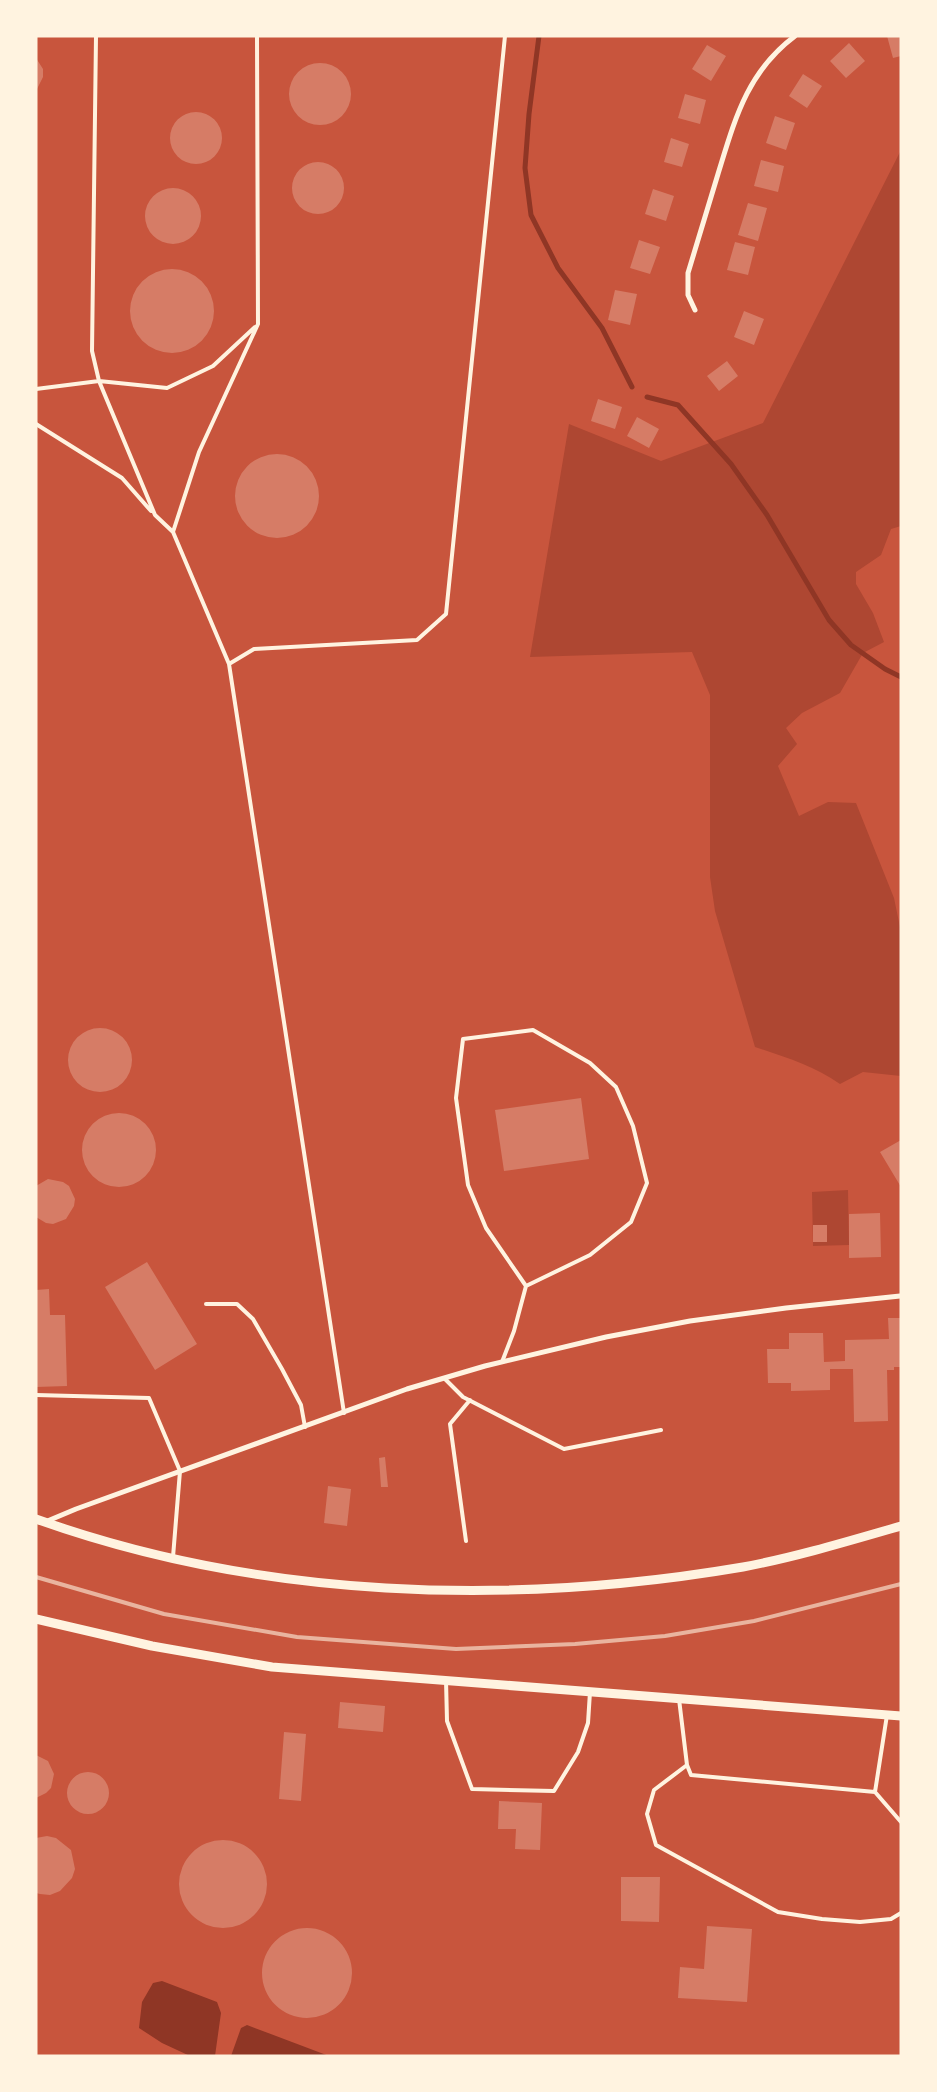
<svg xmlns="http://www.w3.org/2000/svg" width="937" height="2092" viewBox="0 0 937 2092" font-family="'DejaVu Sans',sans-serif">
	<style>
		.green { fill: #ae4732 }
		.water { fill: #8f3625 }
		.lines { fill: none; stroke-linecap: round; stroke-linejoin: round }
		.stream { stroke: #8f3625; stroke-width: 5 }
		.building { fill: #d67c66 }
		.service { stroke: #fff3e0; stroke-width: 4 }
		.minor { stroke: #fff3e0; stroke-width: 5 }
		.tertiary { stroke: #fff3e0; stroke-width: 9 }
		.rail { stroke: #e9b49f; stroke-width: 4 }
	</style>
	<rect width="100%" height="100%" fill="#c8553d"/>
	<!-- green -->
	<path class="green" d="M 901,150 L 901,526 L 891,529 L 881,555 L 856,572 L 856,584 L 873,613 L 884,642 L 863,653 L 840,693 L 802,713 L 786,728 L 797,744 L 778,766 L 799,816 L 828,802 L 856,803 L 894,898 L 901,932 L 901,1076 L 863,1072 L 840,1084 C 814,1066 785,1057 755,1047 L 715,911 L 710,877 L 710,695 L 692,652 L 530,657 L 569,424 L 661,461 L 763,423 Z
		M 848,1190 L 849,1245 L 813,1246 L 812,1192 Z"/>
	<!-- water -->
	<path class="water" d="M 162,1981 L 217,2002 L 221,2013 L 215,2056 L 190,2056 L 162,2043 L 139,2028 L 142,2002 L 153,1983 Z
		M 247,2025 L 329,2056 L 231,2056 L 241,2028 Z"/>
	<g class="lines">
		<!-- stream -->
		<path class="stream" d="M 539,36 L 529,114 L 525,168 L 531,215 L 558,268 L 602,328 L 632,387
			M 647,397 L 678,405 L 731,464 L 767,515 L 829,620 L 851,645 L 885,669 L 901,677"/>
	</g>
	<!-- building -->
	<path class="building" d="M 887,36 L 901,36 L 901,56 L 893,58 Z
		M 849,43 L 865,61 L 846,78 L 830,61 Z
		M 707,45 L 726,56 L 711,81 L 692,69 Z
		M 36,58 L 43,69 L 43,77 L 36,91 Z
		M289 94a31 31 0 1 1 62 0a31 31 0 1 1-62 0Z
		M 803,74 L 822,86 L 807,108 L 789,96 Z
		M 685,94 L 706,100 L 700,124 L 678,118 Z
		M170 138a26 26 0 1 1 52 0a26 26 0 1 1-52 0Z
		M 775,116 L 795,123 L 786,150 L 766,143 Z
		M 671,138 L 689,144 L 682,167 L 664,162 Z
		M 761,160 L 784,166 L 778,192 L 754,186 Z
		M292 188a26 26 0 1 1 52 0a26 26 0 1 1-52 0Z
		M145 216a28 28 0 1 1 56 0a28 28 0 1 1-56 0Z
		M 653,189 L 674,196 L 666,221 L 645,214 Z
		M 748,203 L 767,208 L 758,241 L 738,235 Z
		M 639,240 L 660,247 L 650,274 L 630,268 Z
		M 735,242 L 755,247 L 748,275 L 727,270 Z
		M130 311a42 42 0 1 1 84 0a42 42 0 1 1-84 0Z
		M 615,290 L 637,294 L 630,325 L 608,320 Z
		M 744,311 L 764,319 L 754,345 L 734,337 Z
		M 727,361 L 738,376 L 719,391 L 707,376 Z
		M 598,399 L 622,407 L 615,429 L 591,421 Z
		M 637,417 L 659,429 L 649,448 L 627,436 Z
		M235 496a42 42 0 1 1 84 0a42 42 0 1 1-84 0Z
		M68 1060a32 32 0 1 1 64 0a32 32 0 1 1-64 0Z
		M 581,1098 L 589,1159 L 504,1171 L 495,1110 Z
		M82 1150a37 37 0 1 1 74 0a37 37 0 1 1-74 0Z
		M 901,1140 L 901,1187 L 880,1152 Z
		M 48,1179 L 63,1182 L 69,1186 L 75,1199 L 74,1206 L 66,1219 L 53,1224 L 46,1223 L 36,1217 L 36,1186 Z
		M 880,1213 L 881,1257 L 849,1258 L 849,1214 Z
		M 813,1225 L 827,1225 L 827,1242 L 813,1242 Z
		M 147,1262 L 197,1344 L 155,1370 L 105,1287 Z
		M 49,1289 L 50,1315 L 65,1315 L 67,1386 L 36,1387 L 36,1290 Z
		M 888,1318 L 901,1318 L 901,1367 L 894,1367 L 894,1370 L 887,1370 L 888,1421 L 854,1422 L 853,1369 L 830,1369 L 830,1390 L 791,1391 L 791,1383 L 768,1383 L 767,1349 L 789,1349 L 789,1333 L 823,1333 L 824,1362 L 845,1361 L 845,1340 L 889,1339 Z
		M 385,1457 L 388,1487 L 381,1487 L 379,1458 Z
		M 328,1486 L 351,1489 L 347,1526 L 324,1523 Z
		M 340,1702 L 385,1706 L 383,1732 L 338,1728 Z
		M 284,1732 L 306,1734 L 301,1801 L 279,1799 Z
		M 36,1755 L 48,1761 L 54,1774 L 51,1788 L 46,1793 L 36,1798 Z
		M67 1793a21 21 0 1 1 42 0a21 21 0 1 1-42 0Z
		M 499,1801 L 542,1803 L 540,1850 L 515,1849 L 516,1829 L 498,1829 Z
		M 47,1836 L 56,1838 L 71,1850 L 75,1869 L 72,1878 L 60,1891 L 50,1895 L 40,1894 L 36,1893 L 36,1838 Z
		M179 1884a44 44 0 1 1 88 0a44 44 0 1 1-88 0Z
		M 621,1877 L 660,1877 L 659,1922 L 621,1921 Z
		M 707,1926 L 752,1929 L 747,2002 L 678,1998 L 680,1967 L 704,1969 Z
		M262 1973a45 45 0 1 1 90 0a45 45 0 1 1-90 0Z"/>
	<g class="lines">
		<!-- service -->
		<path class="service" d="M 96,36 L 92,351 L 99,381 L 155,515 L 173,532
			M 257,36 L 258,324 L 199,452 L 173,532 L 229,664 L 344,1413
			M 36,389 L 99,381 L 167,388 L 213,366 L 255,327
			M 36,424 L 122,478 L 151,511
			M 229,664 L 254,649 L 417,640 L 446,614 L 505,36
			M 206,1304 L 237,1304 L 253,1319 L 282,1369 L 301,1405 L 305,1427
			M 502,1362 L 514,1331 L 526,1286 L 486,1228 L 468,1185 L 456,1098 L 463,1039 L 533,1030 L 590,1063 L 616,1087 L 633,1126 L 647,1183 L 631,1222 L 590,1255 L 526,1286
			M 444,1378 L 463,1397 L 564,1449 L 661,1430
			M 36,1395 L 149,1398 L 180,1471 L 173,1557
			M 466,1541 L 450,1424 L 470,1400
			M 446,1680 L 447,1721 L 472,1789 L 554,1791 L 578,1752 L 588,1723 L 590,1692
			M 679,1699 L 687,1765 L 691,1775 L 875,1792 L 901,1822
			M 687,1765 L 654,1790 L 647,1814 L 656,1845 L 778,1912 L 822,1919 L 860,1922 L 891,1919 L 901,1913
			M 875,1792 L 887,1715"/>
		<!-- minor -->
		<path class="minor" d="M 695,310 L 688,295 L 688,273 C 698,240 708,207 718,174 C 735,119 747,72 795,36
			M 45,1522 L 76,1509 L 407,1389 L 485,1366 L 606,1337 L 690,1321 L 786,1308 L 900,1296"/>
		<!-- tertiary -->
		<path class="tertiary" d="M 36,1519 C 260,1599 509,1607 743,1567 C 796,1557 849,1541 901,1526
			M 36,1619 L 152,1646 L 272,1667 L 901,1716"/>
		<!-- rail -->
		<path class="rail" d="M 36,1577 L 164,1614 L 297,1637 L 456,1649 L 575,1644 L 665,1636 L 754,1621 L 901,1584"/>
	</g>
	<!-- border -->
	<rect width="937" height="2092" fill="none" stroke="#fff3e0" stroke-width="75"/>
</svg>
